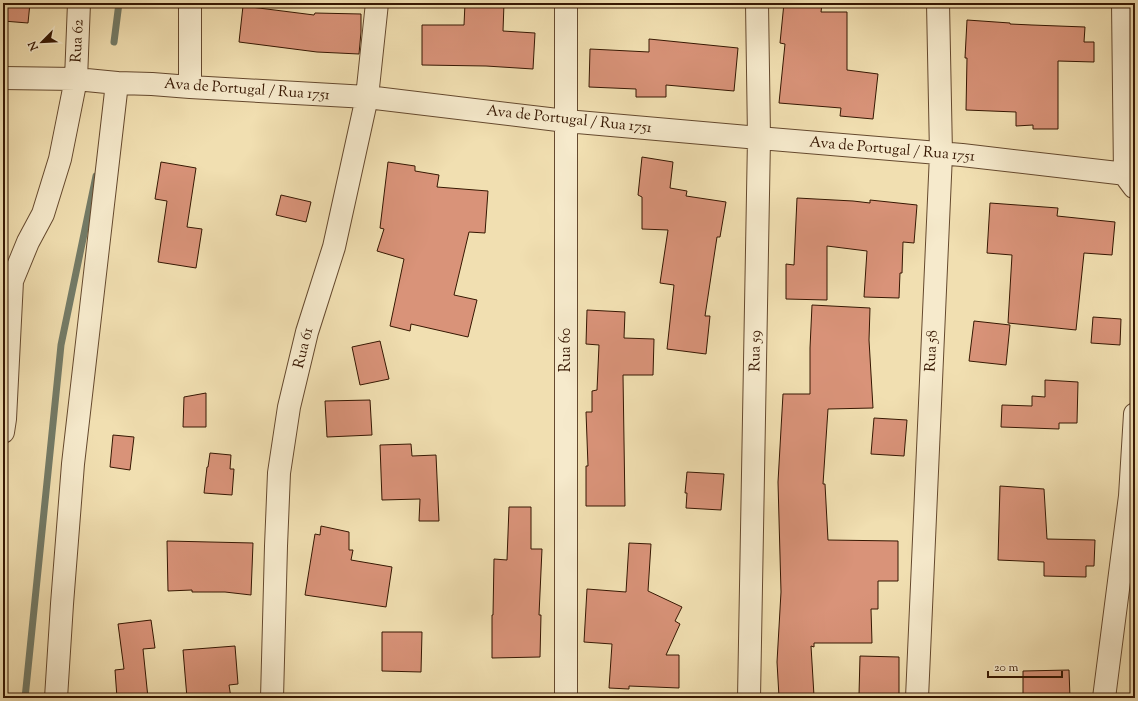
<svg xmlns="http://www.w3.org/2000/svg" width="1138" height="701" viewBox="0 0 1138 701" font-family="'Sorts Mill Goudy',serif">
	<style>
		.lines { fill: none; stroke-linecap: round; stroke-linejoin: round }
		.stream { stroke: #737b67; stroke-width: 7 }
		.building { fill: #d99379; stroke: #361702 }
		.street-casing { stroke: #65492e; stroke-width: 24 }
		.street { stroke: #f6eacc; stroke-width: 22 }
		.labels { text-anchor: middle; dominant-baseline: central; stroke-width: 3.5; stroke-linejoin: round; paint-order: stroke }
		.street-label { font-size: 15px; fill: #361702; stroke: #f6eacc }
	</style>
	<rect width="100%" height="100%" fill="#f1dfb1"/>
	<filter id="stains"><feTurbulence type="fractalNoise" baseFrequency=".005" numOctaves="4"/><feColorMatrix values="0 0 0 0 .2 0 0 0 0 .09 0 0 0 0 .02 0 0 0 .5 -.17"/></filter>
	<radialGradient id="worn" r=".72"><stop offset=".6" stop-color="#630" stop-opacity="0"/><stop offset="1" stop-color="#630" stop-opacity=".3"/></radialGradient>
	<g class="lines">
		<!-- stream -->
		<path class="stream" d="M 114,42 L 119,3
			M 25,698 L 61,345 L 96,176"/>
	</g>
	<!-- building -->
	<path class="building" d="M 3,3 L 30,3 L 28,23 L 3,21 Z
		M 465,3 L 504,3 L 503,31 L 535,33 L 533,69 L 486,66 L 422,65 L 422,25 L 464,25 Z
		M 784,3 L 822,4 L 821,12 L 847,12 L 847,70 L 878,74 L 873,119 L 840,116 L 841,108 L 779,103 L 785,44 L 780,43 Z
		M 243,6 L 314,15 L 315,13 L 361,14 L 361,32 L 359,54 L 317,52 L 239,42 Z
		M 967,20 L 1010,23 L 1010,24 L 1032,25 L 1085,27 L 1084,42 L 1094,42 L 1094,62 L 1058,61 L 1058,129 L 1033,129 L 1033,125 L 1016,126 L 1016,112 L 966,110 L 967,58 L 965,58 Z
		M 649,39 L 738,48 L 734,91 L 666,85 L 666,97 L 636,97 L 636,89 L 589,87 L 590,49 L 649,52 Z
		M 642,157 L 673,162 L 670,188 L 687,191 L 686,196 L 726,202 L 720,237 L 717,237 L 705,316 L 710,316 L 706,354 L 667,349 L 674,285 L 660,283 L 668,230 L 642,229 L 642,197 L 638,195 Z
		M 161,162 L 196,168 L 187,227 L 202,229 L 196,268 L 158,262 L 167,201 L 155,199 Z
		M 388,162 L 415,166 L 415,171 L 439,175 L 437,187 L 488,191 L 485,233 L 469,232 L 454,295 L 477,300 L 468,337 L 411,324 L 410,331 L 390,326 L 404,259 L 377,251 L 384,229 L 380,228 Z
		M 281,195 L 311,202 L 306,222 L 276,215 Z
		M 797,198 L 853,201 L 870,203 L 870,200 L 917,205 L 914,243 L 903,242 L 902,273 L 900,273 L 899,298 L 864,297 L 867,251 L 827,246 L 827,300 L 786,299 L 786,264 L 794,265 Z
		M 990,203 L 1058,208 L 1057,216 L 1115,222 L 1112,255 L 1084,253 L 1076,330 L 1008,323 L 1012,255 L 987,253 Z
		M 812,305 L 870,308 L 869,340 L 873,408 L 828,409 L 823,484 L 825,484 L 828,540 L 898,541 L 898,581 L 878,581 L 878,609 L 871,609 L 872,643 L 814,643 L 814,647 L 811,646 L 814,696 L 779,697 L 777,662 L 781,592 L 778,482 L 783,394 L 810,394 L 810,348 Z
		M 587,310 L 625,312 L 624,338 L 654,339 L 653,375 L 623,375 L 625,506 L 586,506 L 586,466 L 588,466 L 586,412 L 592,412 L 592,391 L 597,390 L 599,345 L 586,344 Z
		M 1093,317 L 1121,319 L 1120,345 L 1091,343 Z
		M 974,321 L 1010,325 L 1006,365 L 969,361 Z
		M 380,341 L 389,379 L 360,385 L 352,347 Z
		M 1045,380 L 1078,382 L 1077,423 L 1059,423 L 1059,429 L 1001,427 L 1002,405 L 1032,406 L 1032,396 L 1045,397 Z
		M 206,393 L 206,427 L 183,427 L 184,397 Z
		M 370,400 L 372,435 L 327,437 L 325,401 Z
		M 874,418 L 907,420 L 904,456 L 871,454 Z
		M 113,435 L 134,437 L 130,470 L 110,467 Z
		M 411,444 L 412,456 L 436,455 L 439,521 L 419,521 L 420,499 L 382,500 L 380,445 Z
		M 210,453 L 231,455 L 230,469 L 234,469 L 232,495 L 204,493 L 207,467 L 208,467 Z
		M 687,472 L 724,474 L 721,510 L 686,508 L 687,493 L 685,493 Z
		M 1000,486 L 1044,489 L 1047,539 L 1095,540 L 1094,566 L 1086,566 L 1086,577 L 1044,576 L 1044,562 L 998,560 Z
		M 509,507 L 531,507 L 531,549 L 542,549 L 539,615 L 541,615 L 540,657 L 492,658 L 492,615 L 493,615 L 494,559 L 507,560 Z
		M 321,526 L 349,532 L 349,550 L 353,550 L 351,560 L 392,567 L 386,607 L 305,595 L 315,534 L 320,535 Z
		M 167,541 L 253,543 L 251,595 L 225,592 L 192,592 L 192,590 L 168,591 Z
		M 629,543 L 651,544 L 648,591 L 682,607 L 675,621 L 680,624 L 666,655 L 679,655 L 679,688 L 629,686 L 629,689 L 609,688 L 612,644 L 584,642 L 587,589 L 626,592 Z
		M 151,620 L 155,648 L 143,649 L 148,698 L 117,698 L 115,670 L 124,669 L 118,624 Z
		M 382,632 L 422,632 L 421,672 L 382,671 Z
		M 235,646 L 238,684 L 229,685 L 231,698 L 187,698 L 183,650 Z
		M 860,656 L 899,657 L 899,696 L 859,695 Z
		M 1069,670 L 1070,698 L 1037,698 L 1023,696 L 1023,671 Z"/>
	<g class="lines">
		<!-- street casing -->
		<g class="street-casing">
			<path id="street" d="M 190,3 L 190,87
				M 1123,3 L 1125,175 L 1134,187
				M 3,78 L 76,79 L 117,83 L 152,84 L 190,87 L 367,97 L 566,121 L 759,138 L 962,155 L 1135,175
				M 3,432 L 5,419 L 12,281 L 28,242 L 43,214 L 60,159 L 76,79 L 79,3
				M 56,698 L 62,604 L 73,464 L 117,83
				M 272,698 L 276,546 L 279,473 L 289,407 L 307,332 L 334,247 L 367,97 L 377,3
				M 566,698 L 566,3
				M 749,698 L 759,138 L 757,3
				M 917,698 L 941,154 L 938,3
				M 1104,698 L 1130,496 L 1135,414"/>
		</g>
		<!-- street -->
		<use href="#street" class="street"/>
	</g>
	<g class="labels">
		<!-- street labels -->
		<g class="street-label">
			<text transform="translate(78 41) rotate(-87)">Rua 62</text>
			<text transform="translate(247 90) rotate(4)">Ava de Portugal / Rua 1751</text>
			<text transform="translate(569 120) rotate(6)">Ava de Portugal / Rua 1751</text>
			<text transform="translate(892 150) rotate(5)">Ava de Portugal / Rua 1751</text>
			<text transform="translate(304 348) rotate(-76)">Rua 61</text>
			<text transform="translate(566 350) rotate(-90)">Rua 60</text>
			<text transform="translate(756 351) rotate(-89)">Rua 59</text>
			<text transform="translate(932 351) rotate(-87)">Rua 58</text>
		</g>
	</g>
	<!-- margin -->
	<rect width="1138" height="701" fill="none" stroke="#f1dfb1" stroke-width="16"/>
	<rect x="4" y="4" width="1130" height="693" fill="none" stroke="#361702" stroke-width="2"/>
	<rect x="8" y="8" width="1122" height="685" fill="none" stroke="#361702"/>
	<!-- north arrow -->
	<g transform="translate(42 42) rotate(246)" stroke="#f6eacc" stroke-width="3" paint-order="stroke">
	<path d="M0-3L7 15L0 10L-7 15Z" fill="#361702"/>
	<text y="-6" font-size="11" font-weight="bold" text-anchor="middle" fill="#361702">N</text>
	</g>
	<!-- scale -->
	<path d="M988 671v6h74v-6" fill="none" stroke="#361702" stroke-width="2"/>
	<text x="994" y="671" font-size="12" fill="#361702" stroke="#f6eacc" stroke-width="3" paint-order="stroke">20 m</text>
	<rect width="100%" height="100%" filter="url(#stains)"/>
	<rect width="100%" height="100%" fill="url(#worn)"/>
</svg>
